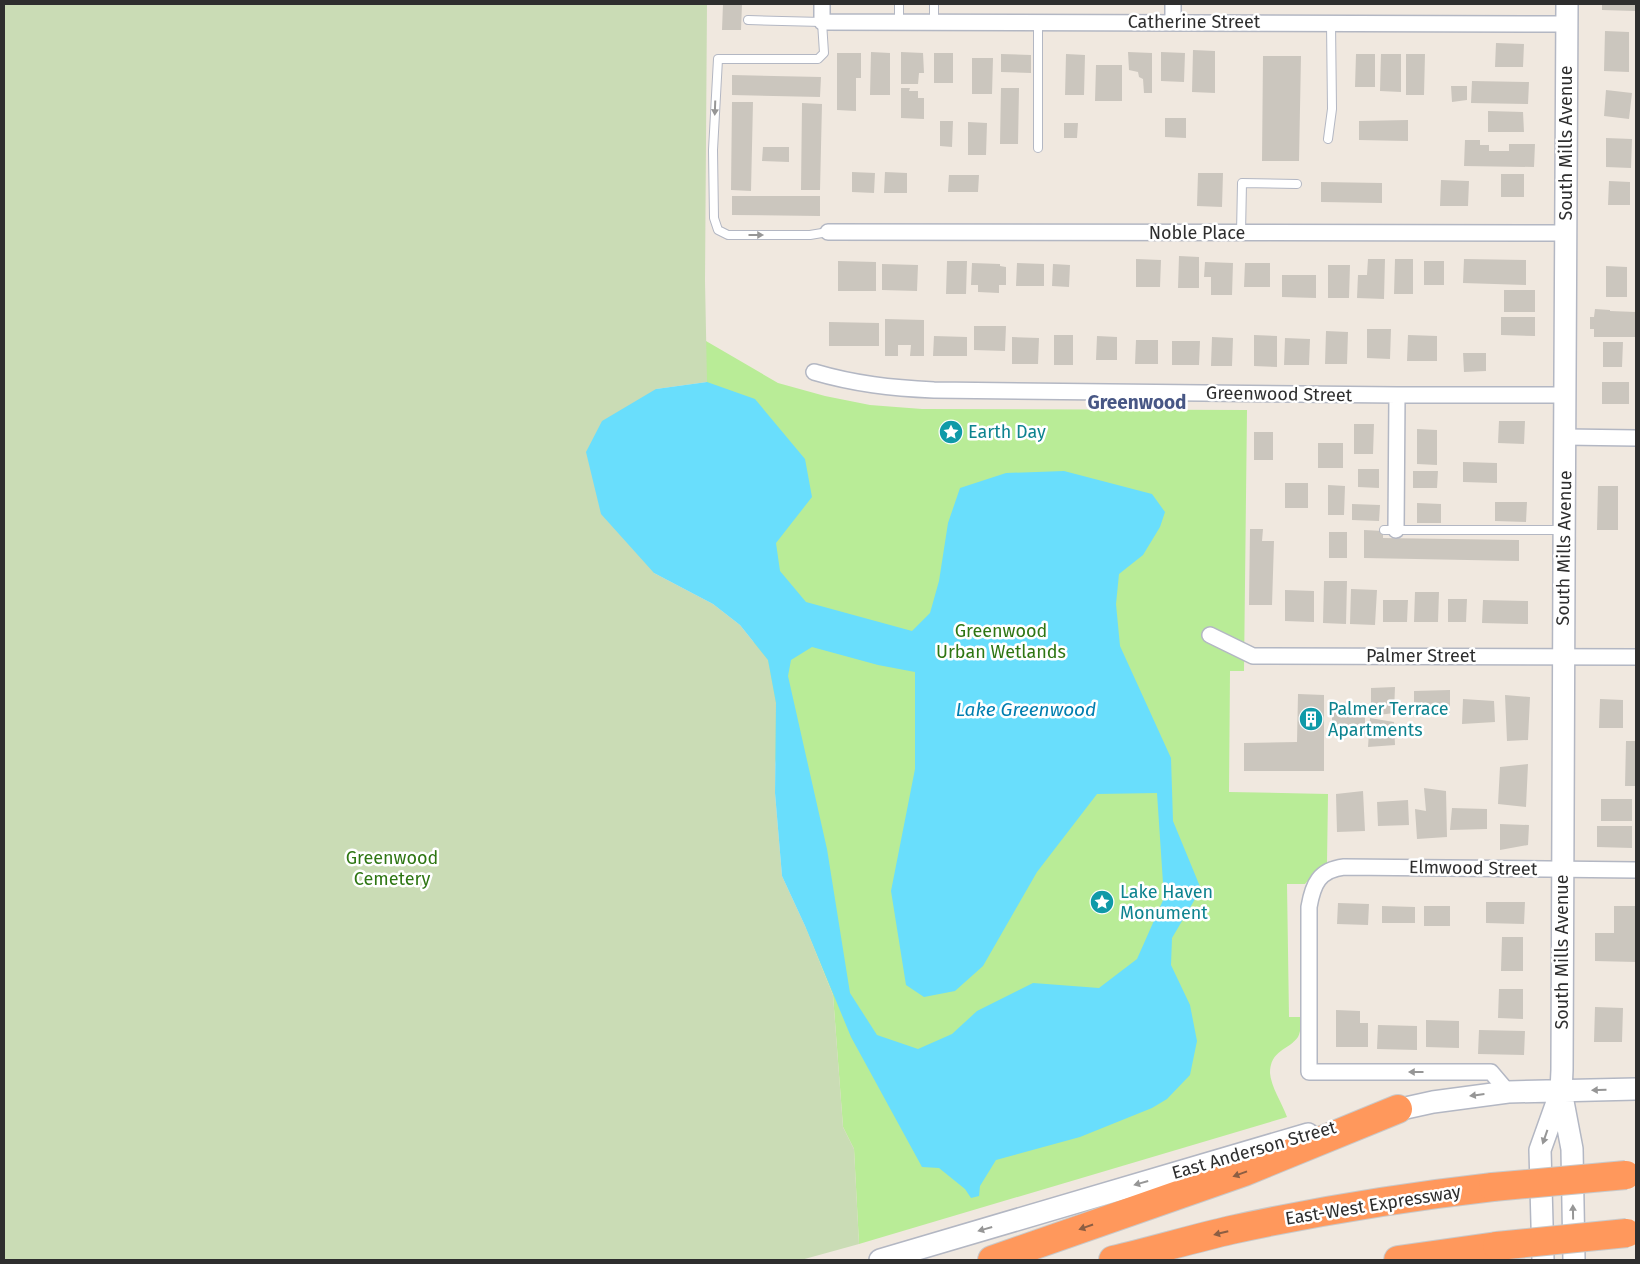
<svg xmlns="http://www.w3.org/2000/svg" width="1640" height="1264" viewBox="0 0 1640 1264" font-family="'Fira Sans',sans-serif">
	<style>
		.green { fill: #b9ec97 }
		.cemetery { fill: #cadcb5 }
		.water { fill: #69defc; fill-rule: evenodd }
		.building { fill: #cbc6be }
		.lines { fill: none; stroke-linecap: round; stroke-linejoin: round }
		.lane-casing { stroke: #b3b7c3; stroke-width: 10 }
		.street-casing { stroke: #b3b7c3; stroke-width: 18 }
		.secondary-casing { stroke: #b3b7c3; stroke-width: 24 }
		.highway-casing { stroke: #c9c9c9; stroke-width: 30 }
		.lane { stroke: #fff; stroke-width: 8 }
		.street { stroke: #fff; stroke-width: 15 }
		.secondary { stroke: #fff; stroke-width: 21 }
		.highway { stroke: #ff985c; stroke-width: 28 }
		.highway-bridge-casing { stroke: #c9c9c9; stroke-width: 30; stroke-linecap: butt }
		.highway-bridge { stroke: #ff985c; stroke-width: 28 }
		.oneway { fill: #969696 }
		.oneway2 { fill: #8c5e43 }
		.labels { text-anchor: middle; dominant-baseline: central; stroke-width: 5; stroke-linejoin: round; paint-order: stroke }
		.street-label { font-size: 18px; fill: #2e2e2e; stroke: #fff }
		.culture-label { font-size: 18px; fill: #0d838f; stroke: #fff; text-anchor: start }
		.park-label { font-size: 18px; fill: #2e7613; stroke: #fff }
		.neighbourhood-label { font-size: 19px; font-weight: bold; fill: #485785; stroke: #fff }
		.water-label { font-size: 19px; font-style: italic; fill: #007eb0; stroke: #fff }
	</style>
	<rect width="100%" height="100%" fill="#f0e8df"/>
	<!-- green -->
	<path class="green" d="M 706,341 L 778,383 L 825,396 L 870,405 L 922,409 L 1247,410 L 1244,671 L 1230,671 L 1229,792 L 1328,794 L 1327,863 L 1317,870 L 1305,884 L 1287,884 L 1289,1017 L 1301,1017 C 1301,1024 1301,1031 1298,1037 C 1289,1050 1270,1050 1270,1073 C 1271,1087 1282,1103 1287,1117 L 859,1244 L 854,1149 L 843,1127 L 833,995 L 806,928 L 706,382 Z"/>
	<!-- cemetery -->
	<path class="cemetery" d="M 4,4 L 707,4 L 705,281 L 707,382 L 656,389 L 654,573 L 713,604 L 740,625 L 768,660 L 776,703 L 775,793 L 782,876 L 806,928 L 833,995 L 843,1127 L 854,1149 L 859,1244 L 801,1260 L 4,1260 Z"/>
	<!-- water -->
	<path class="water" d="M 707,382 L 755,399 L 805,459 L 812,497 L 776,543 L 780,571 L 806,602 L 912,631 L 930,613 L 939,581 L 948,523 L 960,488 L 1006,473 L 1064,471 L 1152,494 L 1165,512 L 1160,527 L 1143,555 L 1119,574 L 1116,604 L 1120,646 L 1171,758 L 1173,821 L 1201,889 L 1172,938 L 1171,965 L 1190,1005 L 1197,1041 L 1190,1075 L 1167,1099 L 1152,1108 L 1080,1137 L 996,1160 L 980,1186 L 979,1196 L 971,1198 L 965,1189 L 939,1168 L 922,1167 L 851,1037 L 806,928 L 782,876 L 775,793 L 776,703 L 768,660 L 740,625 L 713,604 L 654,573 L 601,514 L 586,452 L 602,421 L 656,389 ZM 812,647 L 878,665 L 915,672 L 915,769 L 891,891 L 906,985 L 924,997 L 955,991 L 983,966 L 1037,872 L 1097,794 L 1157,793 L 1164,898 L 1137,959 L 1099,988 L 1033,983 L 977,1011 L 952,1034 L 918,1049 L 877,1035 L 850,993 L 827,849 L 788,676 L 791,660 Z"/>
	<!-- building -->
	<path class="building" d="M 723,4 L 742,4 L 741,30 L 722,30 Z
		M 1602,4 L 1635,4 L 1635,11 L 1602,10 Z
		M 1605,31 L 1629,32 L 1629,72 L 1604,71 Z
		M 1496,43 L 1524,44 L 1523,67 L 1495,67 Z
		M 1193,50 L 1215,51 L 1215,93 L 1192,92 Z
		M 871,52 L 890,53 L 890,95 L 870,95 Z
		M 901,52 L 923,53 L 924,73 L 919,73 L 918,84 L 901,84 Z
		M 1128,52 L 1152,53 L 1152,93 L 1144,93 L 1143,79 L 1139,77 L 1138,72 L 1129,70 Z
		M 1161,52 L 1185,53 L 1184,82 L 1161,81 Z
		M 837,53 L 861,53 L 861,78 L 856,78 L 856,111 L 837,110 Z
		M 934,53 L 953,53 L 953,83 L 934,83 Z
		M 1001,54 L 1031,55 L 1031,73 L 1001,72 Z
		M 1066,54 L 1085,55 L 1084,95 L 1065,95 Z
		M 1356,54 L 1375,54 L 1375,87 L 1355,87 Z
		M 1381,54 L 1401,54 L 1401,92 L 1380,91 Z
		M 1406,54 L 1425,54 L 1424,95 L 1406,95 Z
		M 1263,56 L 1301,56 L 1299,161 L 1262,161 Z
		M 972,58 L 993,58 L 992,94 L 972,94 Z
		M 1096,65 L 1122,65 L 1122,101 L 1095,101 Z
		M 732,75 L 821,77 L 820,97 L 732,95 Z
		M 1472,81 L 1529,82 L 1528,104 L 1471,103 Z
		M 1451,86 L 1467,86 L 1467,100 L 1452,102 Z
		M 901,88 L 910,88 L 909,91 L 918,91 L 918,98 L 924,98 L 924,119 L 901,118 Z
		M 1001,88 L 1019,88 L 1018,144 L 1000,144 Z
		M 1606,90 L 1632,93 L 1629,119 L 1604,116 Z
		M 732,102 L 753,102 L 751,191 L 731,190 Z
		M 802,103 L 822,104 L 820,190 L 801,190 Z
		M 1488,111 L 1523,112 L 1524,132 L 1488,132 Z
		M 1165,118 L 1186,118 L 1186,138 L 1165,137 Z
		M 1408,120 L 1408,141 L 1359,140 L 1359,121 Z
		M 940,121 L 953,121 L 952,147 L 940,146 Z
		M 968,122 L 987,123 L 986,155 L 968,155 Z
		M 1064,123 L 1078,123 L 1077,138 L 1064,138 Z
		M 1606,138 L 1632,139 L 1631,168 L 1606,167 Z
		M 1465,140 L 1480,140 L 1480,145 L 1489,145 L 1489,151 L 1509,151 L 1509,144 L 1535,144 L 1534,167 L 1464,166 Z
		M 763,147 L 789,147 L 789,162 L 762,161 Z
		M 852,172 L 875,173 L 874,193 L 852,192 Z
		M 885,172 L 907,173 L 907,193 L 884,193 Z
		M 1198,173 L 1223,173 L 1222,207 L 1197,206 Z
		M 1501,174 L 1524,174 L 1524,197 L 1501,197 Z
		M 949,175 L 979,175 L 978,192 L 948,192 Z
		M 1441,180 L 1469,181 L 1468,206 L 1440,206 Z
		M 1609,181 L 1630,182 L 1630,205 L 1608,205 Z
		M 1321,182 L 1382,183 L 1382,203 L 1321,202 Z
		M 732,196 L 820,196 L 820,216 L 732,215 Z
		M 1179,256 L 1199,257 L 1199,288 L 1178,288 Z
		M 1136,259 L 1161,260 L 1160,287 L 1136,287 Z
		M 1368,259 L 1385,259 L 1384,299 L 1357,298 L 1358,275 L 1367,275 Z
		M 1395,259 L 1413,259 L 1413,294 L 1394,294 Z
		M 1464,259 L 1526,260 L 1526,285 L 1463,283 Z
		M 838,261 L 876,262 L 876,291 L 838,291 Z
		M 947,261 L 967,261 L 966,294 L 946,294 Z
		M 1424,261 L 1444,261 L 1444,285 L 1424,285 Z
		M 1205,262 L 1233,263 L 1232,295 L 1211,295 L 1211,277 L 1204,277 Z
		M 972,263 L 1000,264 L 1000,266 L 1006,267 L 1006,285 L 999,285 L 999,293 L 978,292 L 978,285 L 971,285 Z
		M 1017,263 L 1044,264 L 1044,286 L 1016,286 Z
		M 1245,263 L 1270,263 L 1270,287 L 1244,287 Z
		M 882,264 L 918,265 L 917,291 L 882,290 Z
		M 1053,264 L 1070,265 L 1069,287 L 1052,286 Z
		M 1328,265 L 1350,265 L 1349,298 L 1328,298 Z
		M 1606,266 L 1627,267 L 1627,297 L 1606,297 Z
		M 1282,275 L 1316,275 L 1316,298 L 1282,297 Z
		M 1504,290 L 1535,290 L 1535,312 L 1504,312 Z
		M 1595,309 L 1610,310 L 1610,311 L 1636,312 L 1636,337 L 1594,337 L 1594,329 L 1590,329 L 1590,317 L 1594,317 Z
		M 1501,317 L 1535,317 L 1535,336 L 1501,335 Z
		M 885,319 L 924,320 L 924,356 L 910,356 L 911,345 L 898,345 L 898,356 L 885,356 Z
		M 829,322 L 879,323 L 879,346 L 829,346 Z
		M 974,326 L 1006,326 L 1005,351 L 974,350 Z
		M 1367,329 L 1391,329 L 1390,359 L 1367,358 Z
		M 1326,331 L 1348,332 L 1347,364 L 1325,364 Z
		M 1054,335 L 1073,335 L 1073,365 L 1054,365 Z
		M 1254,335 L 1277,336 L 1277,367 L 1254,366 Z
		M 1408,335 L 1437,336 L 1437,361 L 1407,361 Z
		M 934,336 L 967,337 L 967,356 L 933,356 Z
		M 1097,336 L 1117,337 L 1117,360 L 1096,360 Z
		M 1012,337 L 1039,338 L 1038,364 L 1012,364 Z
		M 1212,337 L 1233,338 L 1232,366 L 1211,366 Z
		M 1285,338 L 1310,339 L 1309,365 L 1284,365 Z
		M 1136,340 L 1158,340 L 1158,364 L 1135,364 Z
		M 1172,341 L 1200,341 L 1199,365 L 1172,365 Z
		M 1603,342 L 1623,342 L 1622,367 L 1603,367 Z
		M 1463,353 L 1486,353 L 1486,371 L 1464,372 Z
		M 1602,382 L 1629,382 L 1629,404 L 1602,404 Z
		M 1499,421 L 1525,421 L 1524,444 L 1498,443 Z
		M 1354,424 L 1374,424 L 1373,454 L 1354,454 Z
		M 1417,429 L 1437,430 L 1437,465 L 1417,464 Z
		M 1254,432 L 1273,432 L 1273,460 L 1254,460 Z
		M 1318,443 L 1343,443 L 1343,468 L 1318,468 Z
		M 1463,462 L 1497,463 L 1497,483 L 1463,482 Z
		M 1358,469 L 1379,469 L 1379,488 L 1358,487 Z
		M 1413,471 L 1438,471 L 1437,488 L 1413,488 Z
		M 1285,483 L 1308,483 L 1308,508 L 1285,508 Z
		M 1328,485 L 1345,486 L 1344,515 L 1328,515 Z
		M 1598,486 L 1618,486 L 1618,530 L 1597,530 Z
		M 1495,502 L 1527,502 L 1526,522 L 1495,521 Z
		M 1417,503 L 1441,504 L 1441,523 L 1417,523 Z
		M 1352,504 L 1380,505 L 1379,521 L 1352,520 Z
		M 1250,529 L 1263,529 L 1262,541 L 1274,541 L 1272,605 L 1249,605 Z
		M 1364,530 L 1383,531 L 1383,538 L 1519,540 L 1519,561 L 1364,558 Z
		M 1329,532 L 1347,532 L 1347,558 L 1329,558 Z
		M 1324,581 L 1347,581 L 1346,624 L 1323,623 Z
		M 1351,589 L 1377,590 L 1375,625 L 1350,624 Z
		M 1285,590 L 1314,591 L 1314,622 L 1285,621 Z
		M 1415,592 L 1439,592 L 1438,622 L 1414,622 Z
		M 1448,599 L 1467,599 L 1466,622 L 1448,622 Z
		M 1383,600 L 1408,600 L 1407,622 L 1383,622 Z
		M 1483,600 L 1528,601 L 1528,624 L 1482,623 Z
		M 1395,687 L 1394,713 L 1371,716 L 1371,688 Z
		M 1450,690 L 1450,713 L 1414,714 L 1414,691 Z
		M 1298,694 L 1324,695 L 1324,771 L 1244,771 L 1244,743 L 1297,742 Z
		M 1505,695 L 1530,697 L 1528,740 L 1507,741 Z
		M 1463,699 L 1494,701 L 1495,722 L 1462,724 Z
		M 1600,699 L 1623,700 L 1623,728 L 1599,728 Z
		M 1332,702 L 1365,706 L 1365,734 L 1332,732 Z
		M 1370,718 L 1394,722 L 1395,745 L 1368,747 Z
		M 1626,741 L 1636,741 L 1636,786 L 1625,786 Z
		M 1528,764 L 1526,807 L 1498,804 L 1500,767 Z
		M 1424,788 L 1446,791 L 1447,837 L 1417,839 L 1415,809 L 1426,811 Z
		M 1363,791 L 1365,831 L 1337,832 L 1336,794 Z
		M 1601,799 L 1632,799 L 1632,821 L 1601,821 Z
		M 1408,800 L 1409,825 L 1378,826 L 1377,802 Z
		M 1452,808 L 1487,809 L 1487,829 L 1450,830 Z
		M 1500,824 L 1529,825 L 1528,845 L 1500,850 Z
		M 1597,826 L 1632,826 L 1632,848 L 1597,847 Z
		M 1486,902 L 1525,902 L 1524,924 L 1486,923 Z
		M 1338,903 L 1369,904 L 1368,925 L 1337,924 Z
		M 1382,906 L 1415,907 L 1415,923 L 1382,923 Z
		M 1424,906 L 1450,906 L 1450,926 L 1424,926 Z
		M 1614,906 L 1636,906 L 1636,962 L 1595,961 L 1595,933 L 1614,933 Z
		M 1502,937 L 1523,937 L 1523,971 L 1501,971 Z
		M 1499,989 L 1523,989 L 1523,1019 L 1498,1018 Z
		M 1595,1007 L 1623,1008 L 1622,1042 L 1594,1042 Z
		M 1336,1010 L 1360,1011 L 1360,1023 L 1368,1023 L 1368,1047 L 1336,1047 Z
		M 1426,1020 L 1459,1021 L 1459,1048 L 1426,1047 Z
		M 1378,1025 L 1417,1026 L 1417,1050 L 1377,1049 Z
		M 1479,1030 L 1525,1031 L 1524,1055 L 1478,1054 Z"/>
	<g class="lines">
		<!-- lane casing -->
		<g class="lane-casing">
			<path id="lane" d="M 934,4 L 934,22
				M 748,20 L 822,22 L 824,53 L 818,59 L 718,59 L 713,150 L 714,218 L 718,230 L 728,235 L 810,235 L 828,232
				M 899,22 L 899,4
				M 1328,139 L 1332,109 L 1331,23
				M 1038,148 L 1038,22
				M 1241,233 L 1242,183 L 1297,184
				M 1384,530 L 1562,530"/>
		</g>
		<!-- street casing -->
		<g class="street-casing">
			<path id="street" d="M 822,4 L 822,22 L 1566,24
				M 1173,22 L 1173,4
				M 828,232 L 1566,233
				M 814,372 C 855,384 891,388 934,390 L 1397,395 L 1565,395
				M 1565,437 L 1636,438
				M 1396,530 L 1397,395
				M 1210,635 L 1253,656 L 1636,657
				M 1508,1092 L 1491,1072 L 1309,1072 L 1309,907 C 1313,884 1319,870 1344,867 L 1636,870"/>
		</g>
		<!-- secondary casing -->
		<g class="secondary-casing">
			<path id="secondary" d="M 1561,1091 L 1572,1149 L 1574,1260
				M 1383,1113 L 1433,1102 L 1508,1092 L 1636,1089
				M 880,1260 L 1308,1134
				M 1543,1260 L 1540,1150 L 1561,1091 L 1562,1070 C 1562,715 1566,359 1567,4"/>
		</g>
		<!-- highway casing -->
		<g class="highway-casing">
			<path id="highway" d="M 992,1260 L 1244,1172 L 1398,1109
				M 1113,1260 C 1152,1251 1192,1239 1231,1230 C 1318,1211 1405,1197 1493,1187
				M 1398,1260 L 1497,1246"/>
		</g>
		<!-- lane -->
		<use href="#lane" class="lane"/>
		<!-- street -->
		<use href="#street" class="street"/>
		<!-- secondary -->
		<use href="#secondary" class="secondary"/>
		<!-- highway -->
		<use href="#highway" class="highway"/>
		<!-- highway-bridge casing -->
		<g class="highway-bridge-casing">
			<path id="highway-bridge" d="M 1493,1187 L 1626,1175
				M 1497,1246 L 1627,1233"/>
		</g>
		<!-- highway-bridge -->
		<use href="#highway-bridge" class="highway-bridge"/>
	</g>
	<!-- one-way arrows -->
	<defs><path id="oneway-solid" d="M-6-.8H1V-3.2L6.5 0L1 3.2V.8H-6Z" transform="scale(1.25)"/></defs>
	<g class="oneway">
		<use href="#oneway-solid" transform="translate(715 108) rotate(92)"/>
		<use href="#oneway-solid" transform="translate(756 235)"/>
		<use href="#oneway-solid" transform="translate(1416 1072) rotate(180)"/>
		<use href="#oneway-solid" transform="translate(1599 1090) rotate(178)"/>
		<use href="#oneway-solid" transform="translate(1477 1095) rotate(173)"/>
		<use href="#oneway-solid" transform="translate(1545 1137) rotate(109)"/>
		<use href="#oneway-solid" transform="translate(1141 1183) rotate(164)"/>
		<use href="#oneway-solid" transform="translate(1573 1212) rotate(-91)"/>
		<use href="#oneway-solid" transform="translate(985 1229) rotate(164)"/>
	</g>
	<g class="oneway2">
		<use href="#oneway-solid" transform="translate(1240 1174) rotate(160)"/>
		<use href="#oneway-solid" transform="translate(1086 1227) rotate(161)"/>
		<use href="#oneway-solid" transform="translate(1221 1233) rotate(166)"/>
	</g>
	<!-- icons -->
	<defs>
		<g id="sight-disc" transform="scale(1.25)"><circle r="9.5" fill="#0f9aa8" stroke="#fff"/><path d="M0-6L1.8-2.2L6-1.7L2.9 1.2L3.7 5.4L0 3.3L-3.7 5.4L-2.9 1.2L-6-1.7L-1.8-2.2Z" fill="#fff"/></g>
		<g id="building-disc" transform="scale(1.25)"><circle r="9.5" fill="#0f9aa8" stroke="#fff"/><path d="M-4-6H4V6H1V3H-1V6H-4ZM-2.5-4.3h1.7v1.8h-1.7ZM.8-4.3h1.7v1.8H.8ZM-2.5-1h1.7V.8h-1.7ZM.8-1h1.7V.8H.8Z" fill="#fff"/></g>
	</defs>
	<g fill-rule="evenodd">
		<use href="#sight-disc" x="951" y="432"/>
		<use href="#building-disc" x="1311" y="719"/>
		<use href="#sight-disc" x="1102" y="902"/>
	</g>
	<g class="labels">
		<!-- street labels -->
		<g class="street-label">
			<text x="1194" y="22">Catherine Street</text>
			<text transform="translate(1566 143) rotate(-90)">South Mills Avenue</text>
			<text x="1197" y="233">Noble Place</text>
			<text transform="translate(1279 394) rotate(1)">Greenwood Street</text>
			<text transform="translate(1564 548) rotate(-89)">South Mills Avenue</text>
			<text x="1421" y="656">Palmer Street</text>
			<text transform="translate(1473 868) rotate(1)">Elmwood Street</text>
			<text transform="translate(1562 952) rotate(-90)">South Mills Avenue</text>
			<text transform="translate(1254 1150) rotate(-16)">East Anderson Street</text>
			<text transform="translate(1373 1205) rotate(-9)">East-West Expressway</text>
		</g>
		<!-- culture labels -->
		<g class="culture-label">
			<text x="968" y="432">Earth Day</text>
			<text x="1328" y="709">Palmer Terrace<tspan x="1328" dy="21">Apartments</tspan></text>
			<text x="1120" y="892">Lake Haven<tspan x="1120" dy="21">Monument</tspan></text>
		</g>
		<!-- park labels -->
		<g class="park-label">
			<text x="1001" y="631">Greenwood<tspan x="1001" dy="21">Urban Wetlands</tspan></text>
			<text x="392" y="858">Greenwood<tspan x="392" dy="21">Cemetery</tspan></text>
		</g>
		<!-- neighbourhood labels -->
		<g class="neighbourhood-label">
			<text x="1137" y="402">Greenwood</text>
		</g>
		<!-- water labels -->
		<g class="water-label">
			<text x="1026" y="709">Lake Greenwood</text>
		</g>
	</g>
	<!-- border -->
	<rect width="1640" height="1264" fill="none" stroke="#2e2e2e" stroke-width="10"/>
</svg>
